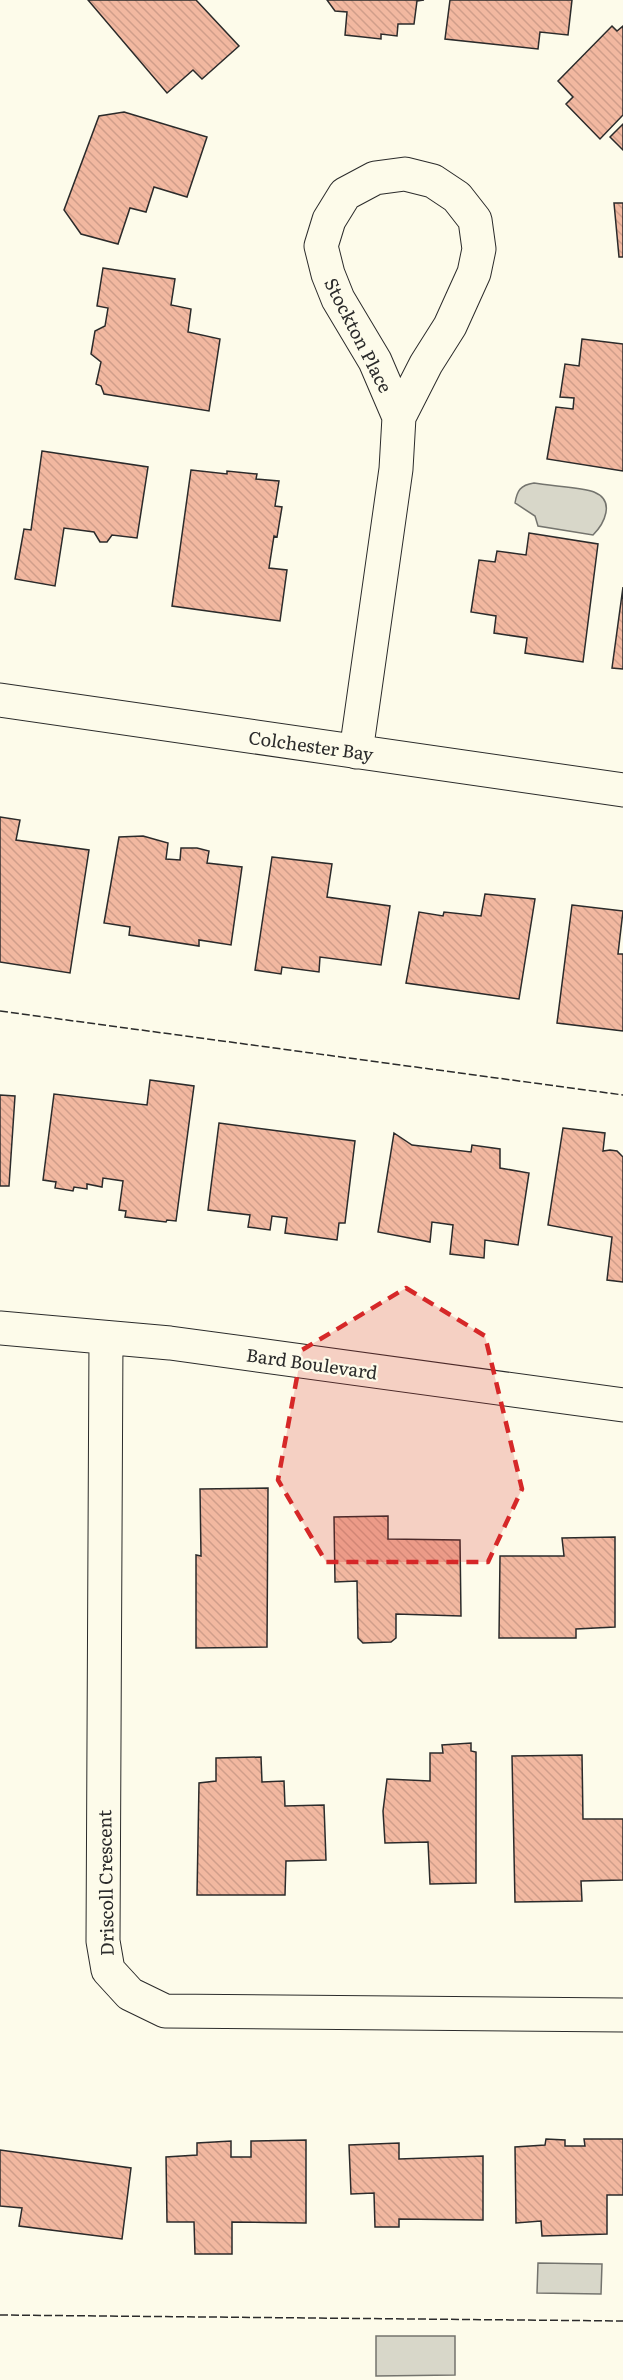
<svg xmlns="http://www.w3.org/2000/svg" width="623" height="2380" viewBox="0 0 623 2380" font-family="Literata,serif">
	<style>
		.water { fill: #d8d7c9; stroke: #74746e; stroke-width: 1.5 }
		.building { fill: url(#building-back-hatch); stroke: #2b2b2b; stroke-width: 1.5 }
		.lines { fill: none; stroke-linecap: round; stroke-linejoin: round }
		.minor-casing { stroke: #2b2b2b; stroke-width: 35 }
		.minor { stroke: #fdfbea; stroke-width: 33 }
		.fence { stroke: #2b2b2b; stroke-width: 1.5; stroke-dasharray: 8 3; stroke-linecap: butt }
		.marked { fill: #d62828; fill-opacity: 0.2; stroke: #d62828; stroke-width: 4.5; stroke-dasharray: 12 8; stroke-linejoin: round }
		.labels { text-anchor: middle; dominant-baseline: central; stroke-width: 4.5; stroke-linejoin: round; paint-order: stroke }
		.street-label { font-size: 18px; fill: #2b2b2b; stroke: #fdfbea }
	</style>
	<defs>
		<pattern id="building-back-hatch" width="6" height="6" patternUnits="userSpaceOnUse" patternTransform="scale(1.5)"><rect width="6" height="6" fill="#f2b8a0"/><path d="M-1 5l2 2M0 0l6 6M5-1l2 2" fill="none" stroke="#d09e8a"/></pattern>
	</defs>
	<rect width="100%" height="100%" fill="#fdfbea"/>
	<!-- water -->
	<path class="water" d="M 534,483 C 549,486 582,487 594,492 C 616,501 604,524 593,535 L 538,526 L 535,516 L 515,503 C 517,491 520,485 534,483 Z
		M 538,2263 L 602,2264 L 601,2294 L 537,2293 Z
		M 376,2336 L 455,2336 L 455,2375 L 376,2376 Z"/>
	<!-- building -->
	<path class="building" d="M 88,0 L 196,0 L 239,46 L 202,79 L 193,70 L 167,93 Z
		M 327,0 L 424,0 L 417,1 L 414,24 L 398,24 L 397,36 L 381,34 L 381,39 L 345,35 L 347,12 L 335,11 Z
		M 450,0 L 572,0 L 568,35 L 540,32 L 538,49 L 445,39 Z
		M 612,26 L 617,31 L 623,26 L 623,115 L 600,139 L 566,104 L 573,97 L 558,81 Z
		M 124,112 L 207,137 L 187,197 L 154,187 L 146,212 L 130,208 L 118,244 L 81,234 L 64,210 L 99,116 Z
		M 623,124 L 623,150 L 610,137 Z
		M 614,203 L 623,203 L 623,257 L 619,257 Z
		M 103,268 L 175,279 L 171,305 L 191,309 L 188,332 L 220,339 L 209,411 L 104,394 L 101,386 L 96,384 L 101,362 L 91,354 L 95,331 L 105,326 L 108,308 L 97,306 Z
		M 582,339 L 623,344 L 623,471 L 547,459 L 556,407 L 573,409 L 574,398 L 560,397 L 565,364 L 579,366 Z
		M 42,451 L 148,467 L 137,538 L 112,535 L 107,542 L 100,542 L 94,532 L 64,528 L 55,586 L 15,579 L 24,529 L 31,530 Z
		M 191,470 L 227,474 L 227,471 L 257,474 L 256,479 L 279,481 L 275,506 L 282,507 L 277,537 L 274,536 L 269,568 L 287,570 L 280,621 L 172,606 Z
		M 529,533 L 598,544 L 583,662 L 525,653 L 527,638 L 494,633 L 496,616 L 471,612 L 479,560 L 495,562 L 497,551 L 526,555 Z
		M 623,587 L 623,669 L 612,668 Z
		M 0,817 L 20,820 L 16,840 L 89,850 L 70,973 L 0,962 Z
		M 143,836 L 168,843 L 166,859 L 180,860 L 181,848 L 197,848 L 209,851 L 207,863 L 242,867 L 231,945 L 199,940 L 199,946 L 129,935 L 130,927 L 104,923 L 119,837 Z
		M 272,857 L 332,864 L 327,897 L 390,906 L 381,965 L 320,957 L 319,972 L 282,967 L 281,974 L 255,970 Z
		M 485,894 L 535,899 L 519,999 L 406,983 L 419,912 L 443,916 L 444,912 L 481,916 Z
		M 572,905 L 623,911 L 618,954 L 623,954 L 623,1031 L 557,1023 Z
		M 150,1080 L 194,1086 L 176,1221 L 167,1220 L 166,1222 L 125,1217 L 126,1211 L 119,1210 L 123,1181 L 103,1178 L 102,1187 L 87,1184 L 87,1189 L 74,1187 L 73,1191 L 55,1188 L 56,1182 L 43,1180 L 54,1094 L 147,1105 Z
		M 0,1095 L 15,1096 L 9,1186 L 0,1186 Z
		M 219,1123 L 355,1141 L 345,1223 L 339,1223 L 337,1240 L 285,1233 L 287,1218 L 272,1216 L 270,1230 L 248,1227 L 250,1215 L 208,1210 Z
		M 563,1128 L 605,1133 L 603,1151 L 610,1150 L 617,1151 L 623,1157 L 623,1282 L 607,1280 L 612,1237 L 548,1225 Z
		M 394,1133 L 412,1145 L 471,1152 L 472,1145 L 500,1149 L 500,1168 L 529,1173 L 518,1245 L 485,1240 L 484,1258 L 450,1254 L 453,1225 L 432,1222 L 430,1242 L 378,1232 Z
		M 268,1488 L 267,1647 L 196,1648 L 196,1555 L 201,1556 L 200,1489 Z
		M 388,1516 L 388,1539 L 460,1540 L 461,1616 L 396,1614 L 396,1638 L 391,1642 L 363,1643 L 358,1638 L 357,1581 L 335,1582 L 334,1517 Z
		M 615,1537 L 615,1627 L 576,1629 L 576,1638 L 499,1638 L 500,1556 L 564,1556 L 562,1538 Z
		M 471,1743 L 471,1751 L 476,1752 L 476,1883 L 430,1884 L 428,1842 L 385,1843 L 383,1811 L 387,1779 L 430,1781 L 430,1753 L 443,1753 L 442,1745 Z
		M 582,1755 L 583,1819 L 623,1819 L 623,1880 L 581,1881 L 582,1901 L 515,1902 L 512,1756 Z
		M 261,1757 L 262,1782 L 284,1781 L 285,1806 L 324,1805 L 326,1860 L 286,1861 L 285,1895 L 197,1895 L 199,1783 L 216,1781 L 216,1758 Z
		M 546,2139 L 565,2140 L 565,2146 L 585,2146 L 584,2139 L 623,2139 L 623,2195 L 607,2195 L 607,2234 L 542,2236 L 541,2221 L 516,2223 L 515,2147 L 545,2145 Z
		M 306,2140 L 306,2223 L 232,2222 L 232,2254 L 195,2254 L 194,2222 L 167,2222 L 166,2157 L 197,2155 L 197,2143 L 231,2141 L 231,2157 L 251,2157 L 251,2141 Z
		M 399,2143 L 399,2159 L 483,2156 L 483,2220 L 399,2219 L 399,2227 L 375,2227 L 374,2193 L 351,2194 L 349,2145 Z
		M 0,2150 L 131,2168 L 122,2239 L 19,2226 L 22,2208 L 0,2206 Z"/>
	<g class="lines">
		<!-- minor casing -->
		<g class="minor-casing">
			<path id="minor" d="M 405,174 L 433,181 L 457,197 L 475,220 L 479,249 L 474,273 L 450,326 L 426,364 L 399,417 L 375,361 L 338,299 L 328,274 L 321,246 L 329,220 L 345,194 L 375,178 Z
				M 0,700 L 623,790
				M 356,752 L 396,469 L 399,417
				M 0,1328 L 170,1343 L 623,1405
				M 106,1338 L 103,1941 L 108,1970 L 130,1994 L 165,2011 L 623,2015"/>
		</g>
		<!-- minor -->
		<use href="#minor" class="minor"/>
		<!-- fence -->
		<path class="fence" d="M 0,1011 L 623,1095
			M 0,2315 L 623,2321"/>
	</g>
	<!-- marked area -->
	<path class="marked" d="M 406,1288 L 485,1336 L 522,1489 L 488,1562 L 326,1562 L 278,1480 L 302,1350 Z"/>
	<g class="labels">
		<!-- street labels -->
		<g class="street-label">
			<text transform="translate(359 335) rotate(63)">Stockton Place</text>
			<text transform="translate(311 745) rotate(8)">Colchester Bay</text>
			<text transform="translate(312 1363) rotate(8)">Bard Boulevard</text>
			<text transform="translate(105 1883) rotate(-91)">Driscoll Crescent</text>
		</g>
	</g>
</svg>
